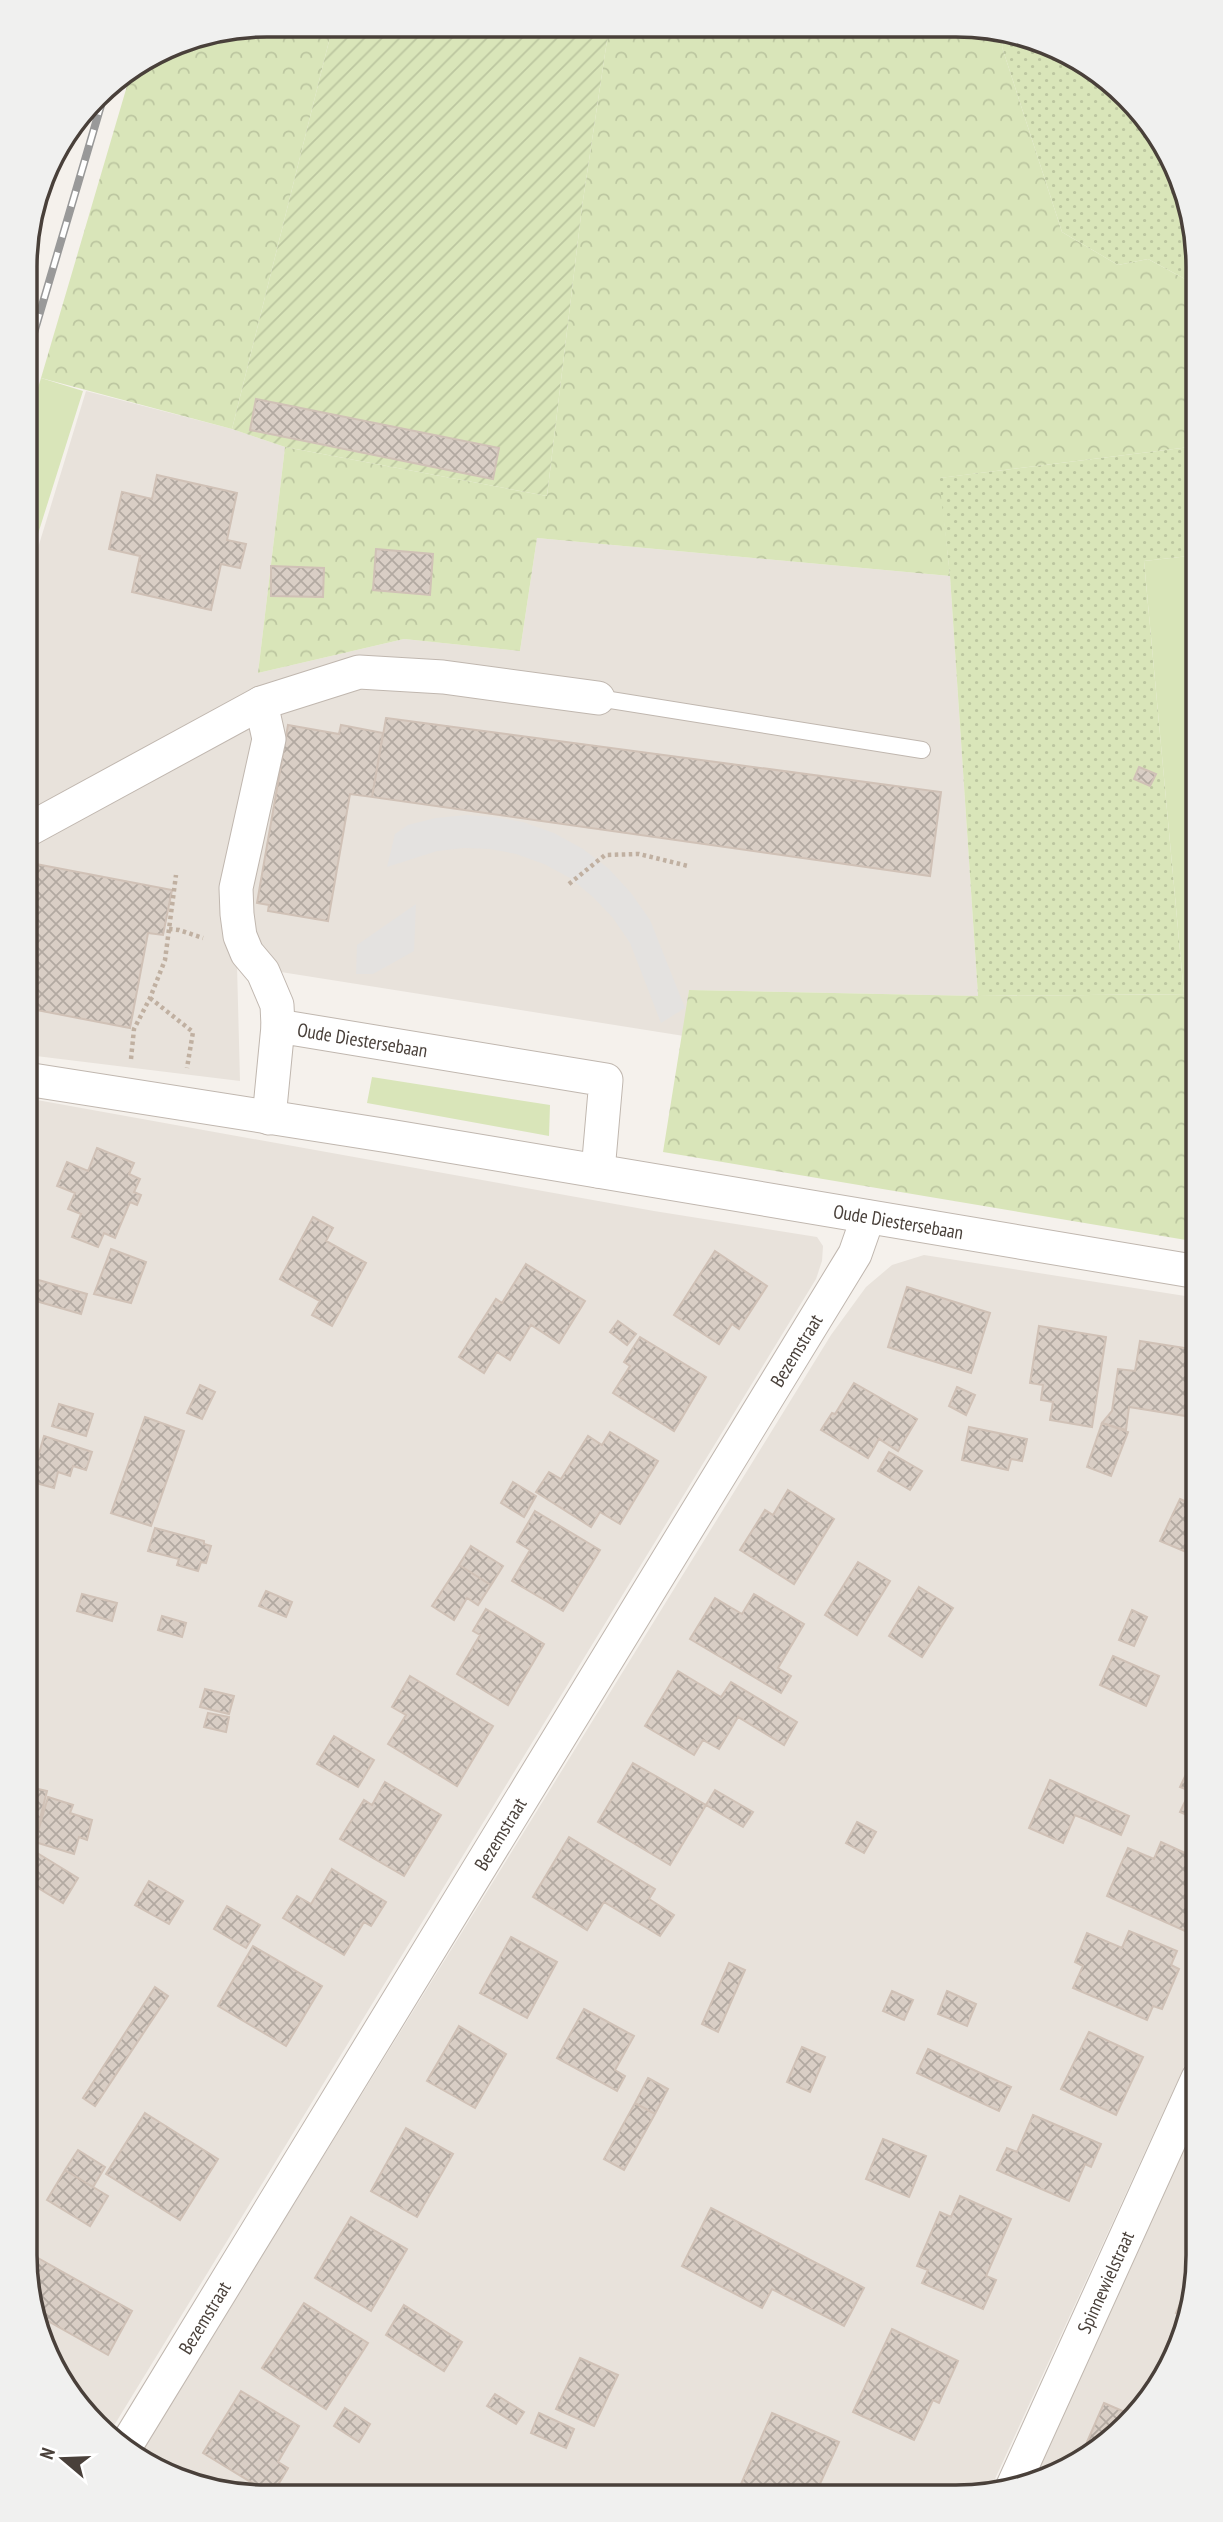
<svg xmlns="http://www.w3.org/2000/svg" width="1223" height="2522" viewBox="0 0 1223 2522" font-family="'PT Sans Narrow',sans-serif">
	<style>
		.residential { fill: #e8e2db }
		.grass { fill: #d9e5b9 }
		.forest { fill: url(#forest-crowns) }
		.park { fill: url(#park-dots) }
		.garden { fill: url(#garden-furrows) }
		.parking { fill: #e4e2e0 }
		.building { fill: url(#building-cross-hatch); stroke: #d0c1b6; stroke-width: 2 }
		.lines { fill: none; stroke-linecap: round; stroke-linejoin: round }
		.service-casing { stroke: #c0b7af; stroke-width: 18 }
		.minor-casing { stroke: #c0b7af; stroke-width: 35 }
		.path { stroke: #c0b0a1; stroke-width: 4.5; stroke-dasharray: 3.5 3.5; stroke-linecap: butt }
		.service { stroke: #fff; stroke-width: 16 }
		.minor { stroke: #fff; stroke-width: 33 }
		.rail-casing { stroke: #999; stroke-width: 8 }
		.rail { stroke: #fff; stroke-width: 5; stroke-dasharray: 16; stroke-linecap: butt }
		.labels { text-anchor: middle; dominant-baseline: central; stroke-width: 7; stroke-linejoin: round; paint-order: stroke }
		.street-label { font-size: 19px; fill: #49403a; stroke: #fff }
		.rim { fill: none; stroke: #49403a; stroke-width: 3.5 }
	</style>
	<defs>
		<pattern id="forest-crowns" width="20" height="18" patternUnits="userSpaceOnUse" patternTransform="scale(1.75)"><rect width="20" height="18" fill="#d9e5b9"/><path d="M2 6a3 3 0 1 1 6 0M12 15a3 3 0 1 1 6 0" fill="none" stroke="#bcc6a0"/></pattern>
		<pattern id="park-dots" width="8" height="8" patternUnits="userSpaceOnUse" patternTransform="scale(1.75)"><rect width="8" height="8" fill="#d9e5b9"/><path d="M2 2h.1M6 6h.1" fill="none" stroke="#bcc6a0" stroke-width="1.8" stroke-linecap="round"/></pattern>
		<pattern id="garden-furrows" width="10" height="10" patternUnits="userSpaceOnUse" patternTransform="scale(1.75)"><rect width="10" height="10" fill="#d9e5b9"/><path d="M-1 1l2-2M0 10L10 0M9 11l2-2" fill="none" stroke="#bcc6a0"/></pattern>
		<pattern id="building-cross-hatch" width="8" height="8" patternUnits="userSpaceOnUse" patternTransform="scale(1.75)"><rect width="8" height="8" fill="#d9cec5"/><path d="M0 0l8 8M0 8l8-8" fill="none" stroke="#b2a9a1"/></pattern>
	</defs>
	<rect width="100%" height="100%" fill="#f5f1ec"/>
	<!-- residential -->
	<path class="residential" d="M 86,391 L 232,429 L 285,447 L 258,673 L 404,639 L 520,651 L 537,538 L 950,576 L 978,996 L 689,990 L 684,1036 L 237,965 L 240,1081 L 36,1056 L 26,1057 L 26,587 Z
		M 26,1098 L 654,1211 L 817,1237 L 823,1246 L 822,1261 L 816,1279 L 107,2437 L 37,2333 L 25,2255 Z
		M 924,1255 L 1198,1298 L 1198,2036 L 989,2492 L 956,2497 L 235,2495 L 160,2473 L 137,2458 L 831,1335 L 866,1287 L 892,1265 Z
		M 1198,2118 L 1198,2272 L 1180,2348 L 1148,2403 L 1091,2456 L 1032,2485 Z"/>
	<!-- grass -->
	<path class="grass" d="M 41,378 L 83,391 L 26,572 L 26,427 Z
		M 1198,555 L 1198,994 L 1184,994 L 1144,561 Z
		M 372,1077 L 550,1105 L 549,1136 L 367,1103 Z"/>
	<!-- forest -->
	<path class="forest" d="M 267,25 L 333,25 L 232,429 L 41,378 L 132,69 L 174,43 Z
		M 609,27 L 1004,29 L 1002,47 L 1062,232 L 1118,265 L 1148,259 L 1198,286 L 1198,446 L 940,478 L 950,576 L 537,538 L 520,651 L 404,639 L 258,673 L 285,447 L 547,496 L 582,207 Z
		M 689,990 L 978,996 L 1198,994 L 1198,1242 L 663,1152 Z"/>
	<!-- park -->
	<path class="park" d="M 1004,29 L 1116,84 L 1186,189 L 1198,267 L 1198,286 L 1148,259 L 1118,265 L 1062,232 L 1002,47 Z
		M 1198,446 L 1198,555 L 1144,561 L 1184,994 L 978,996 L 950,576 L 939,478 Z"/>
	<!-- garden -->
	<path class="garden" d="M 333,25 L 609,27 L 582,207 L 547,496 L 285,447 L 232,429 Z"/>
	<!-- parking -->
	<path class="parking" d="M 466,815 L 495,817 L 523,822 L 554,833 L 583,849 L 609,869 L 631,893 L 650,920 L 685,1008 L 661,1023 L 630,943 L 613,918 L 593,897 L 570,878 L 544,864 L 516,854 L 490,849 L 464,848 L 437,851 L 387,867 L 395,834 L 408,825 L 436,818 Z
		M 416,904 L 414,951 L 373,974 L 356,974 L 357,945 Z"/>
	<!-- building -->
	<path class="building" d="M 256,399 L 499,448 L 493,479 L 250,430 Z
		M 157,475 L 237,493 L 227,540 L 246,544 L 240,568 L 221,564 L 211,610 L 132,592 L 140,556 L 109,549 L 122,492 L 152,499 Z
		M 376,549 L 433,554 L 430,595 L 373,590 Z
		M 271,566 L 324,568 L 323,597 L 271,596 Z
		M 386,718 L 941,792 L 930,876 L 372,797 Z
		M 288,725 L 339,734 L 341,725 L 383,733 L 372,797 L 350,794 L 328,921 L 268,911 L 269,905 L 257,903 Z
		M 1139,767 L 1156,774 L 1150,786 L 1134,779 Z
		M 36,864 L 172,890 L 163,935 L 148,933 L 130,1028 L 26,1008 L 26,915 Z
		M 97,1148 L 134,1163 L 129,1174 L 140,1179 L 134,1192 L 141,1195 L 137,1205 L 130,1202 L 115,1238 L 104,1233 L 98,1247 L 72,1237 L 81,1214 L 68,1209 L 75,1193 L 57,1186 L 67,1162 L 88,1171 Z
		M 313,1217 L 333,1228 L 326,1241 L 366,1263 L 332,1326 L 312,1315 L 320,1301 L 280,1279 Z
		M 111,1249 L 146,1262 L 131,1303 L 94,1294 Z
		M 715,1251 L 767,1286 L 739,1329 L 732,1324 L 719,1344 L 674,1315 Z
		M 526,1264 L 585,1301 L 559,1343 L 531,1325 L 510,1360 L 497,1352 L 484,1373 L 459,1357 L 496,1299 L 502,1303 Z
		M 35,1279 L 87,1294 L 81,1314 L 29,1299 Z
		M 907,1287 L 990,1313 L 971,1373 L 888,1347 Z
		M 618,1321 L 636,1334 L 627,1345 L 610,1332 Z
		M 1039,1326 L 1106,1337 L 1092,1427 L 1050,1420 L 1053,1402 L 1041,1400 L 1043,1385 L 1030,1383 Z
		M 640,1337 L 706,1377 L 674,1431 L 613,1393 L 630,1366 L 624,1362 Z
		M 1140,1341 L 1198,1350 L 1198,1418 L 1129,1407 L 1126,1430 L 1102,1423 L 1112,1411 L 1118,1369 L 1135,1371 Z
		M 854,1383 L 917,1419 L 898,1451 L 879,1439 L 868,1458 L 821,1430 L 832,1413 L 835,1414 Z
		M 200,1385 L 215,1392 L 202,1419 L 187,1413 Z
		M 957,1387 L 975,1395 L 966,1415 L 949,1406 Z
		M 59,1404 L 93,1414 L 86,1436 L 52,1426 Z
		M 145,1417 L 184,1431 L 151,1526 L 111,1513 Z
		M 1102,1423 L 1128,1432 L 1111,1476 L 1087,1467 Z
		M 969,1427 L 1027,1439 L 1022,1461 L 1011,1459 L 1008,1470 L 962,1460 Z
		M 610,1432 L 658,1461 L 620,1524 L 600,1512 L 591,1527 L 536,1492 L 549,1472 L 561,1479 L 588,1436 L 602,1445 Z
		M 44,1436 L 92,1452 L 86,1470 L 73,1466 L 70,1476 L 58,1472 L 54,1488 L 25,1480 L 25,1461 L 36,1464 Z
		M 889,1452 L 922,1471 L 910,1490 L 878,1471 Z
		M 513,1482 L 536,1496 L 524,1517 L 501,1503 Z
		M 788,1490 L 834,1519 L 794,1584 L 740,1550 L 765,1510 L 773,1515 Z
		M 1180,1499 L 1198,1507 L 1198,1557 L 1160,1541 Z
		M 535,1511 L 600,1550 L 563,1611 L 512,1581 L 530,1550 L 517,1542 Z
		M 155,1528 L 204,1541 L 204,1544 L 211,1546 L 206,1563 L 201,1562 L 198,1571 L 177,1565 L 179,1559 L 148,1551 Z
		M 471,1546 L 503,1566 L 491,1585 L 459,1565 Z
		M 858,1562 L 890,1581 L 857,1635 L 825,1615 Z
		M 459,1565 L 491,1585 L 478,1605 L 467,1598 L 454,1620 L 432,1606 Z
		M 919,1587 L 953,1608 L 922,1657 L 889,1636 Z
		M 266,1591 L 292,1602 L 286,1617 L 259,1606 Z
		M 82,1594 L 117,1603 L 112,1621 L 77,1611 Z
		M 754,1594 L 804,1624 L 778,1668 L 791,1676 L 781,1693 L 690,1639 L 715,1598 L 742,1614 Z
		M 486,1609 L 544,1644 L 508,1705 L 457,1674 L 480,1635 L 473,1631 Z
		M 1132,1610 L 1147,1617 L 1134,1646 L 1119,1640 Z
		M 162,1616 L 186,1623 L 182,1637 L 158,1630 Z
		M 1113,1656 L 1159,1676 L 1146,1706 L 1100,1685 Z
		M 678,1671 L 721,1697 L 731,1682 L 797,1722 L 784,1745 L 738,1717 L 719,1749 L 703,1740 L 694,1755 L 645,1726 Z
		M 410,1676 L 493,1726 L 457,1786 L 388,1744 L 406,1715 L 392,1707 Z
		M 205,1689 L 234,1696 L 229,1714 L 200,1707 Z
		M 208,1713 L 229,1717 L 226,1732 L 204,1727 Z
		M 334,1736 L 374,1760 L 358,1787 L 317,1764 Z
		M 1198,1749 L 1198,1820 L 1180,1812 L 1190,1791 L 1180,1787 Z
		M 633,1763 L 706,1805 L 670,1865 L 598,1822 Z
		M 1050,1780 L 1129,1816 L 1121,1835 L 1075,1815 L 1063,1843 L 1029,1828 Z
		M 385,1782 L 441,1815 L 404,1876 L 340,1839 L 364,1800 L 372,1805 Z
		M 25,1786 L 47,1791 L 34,1843 L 25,1841 Z
		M 715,1790 L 753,1812 L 743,1827 L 706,1805 Z
		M 48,1797 L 73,1805 L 70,1813 L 92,1820 L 87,1840 L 79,1837 L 74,1854 L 35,1842 Z
		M 857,1822 L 876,1832 L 864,1853 L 846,1843 Z
		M 569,1837 L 655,1889 L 649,1899 L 674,1915 L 660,1936 L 604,1902 L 587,1930 L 533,1897 Z
		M 1161,1842 L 1198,1859 L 1198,1903 L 1185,1931 L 1107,1896 L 1128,1848 L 1154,1859 Z
		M 34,1851 L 78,1878 L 63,1903 L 25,1880 L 25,1865 Z
		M 332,1869 L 386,1902 L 371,1926 L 364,1922 L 344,1955 L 283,1918 L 297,1896 L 311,1904 Z
		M 149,1881 L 183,1901 L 169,1924 L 135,1905 Z
		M 227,1906 L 260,1925 L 246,1948 L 214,1929 Z
		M 1129,1931 L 1177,1951 L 1171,1965 L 1179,1969 L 1162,2009 L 1153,2006 L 1147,2020 L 1073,1988 L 1083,1966 L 1075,1962 L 1087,1933 L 1122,1948 Z
		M 511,1937 L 557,1962 L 527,2018 L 480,1993 Z
		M 253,1946 L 322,1986 L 286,2046 L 218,2006 Z
		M 729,1963 L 745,1970 L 718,2032 L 702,2024 Z
		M 155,1987 L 168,1996 L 95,2106 L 83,2098 Z
		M 892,1991 L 913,2000 L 904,2020 L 883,2011 Z
		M 947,1991 L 976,2004 L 967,2026 L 938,2014 Z
		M 584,2009 L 634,2036 L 615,2070 L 625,2076 L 617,2091 L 557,2058 Z
		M 459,2026 L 506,2054 L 475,2108 L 427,2081 Z
		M 1089,2032 L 1143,2057 L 1116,2115 L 1061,2089 Z
		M 802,2047 L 825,2057 L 810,2092 L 787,2082 Z
		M 928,2049 L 1011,2087 L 999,2111 L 917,2073 Z
		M 648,2078 L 668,2089 L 655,2114 L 635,2103 Z
		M 635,2103 L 655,2114 L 624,2170 L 604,2159 Z
		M 145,2113 L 218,2159 L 180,2220 L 106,2174 Z
		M 1033,2115 L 1101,2144 L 1091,2167 L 1085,2164 L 1069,2201 L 997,2170 L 1007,2148 L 1017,2152 Z
		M 25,2127 L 36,2135 L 25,2151 Z
		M 406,2128 L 453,2154 L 417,2217 L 371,2191 Z
		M 883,2139 L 926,2156 L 909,2197 L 866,2179 Z
		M 78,2150 L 105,2167 L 93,2187 L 65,2170 Z
		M 25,2154 L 36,2163 L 25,2178 Z
		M 65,2170 L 108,2196 L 90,2226 L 47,2200 Z
		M 960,2196 L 1011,2219 L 986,2276 L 996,2280 L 983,2309 L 922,2283 L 928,2270 L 917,2266 L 940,2212 L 951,2217 Z
		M 711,2208 L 864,2288 L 844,2326 L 772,2289 L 762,2308 L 682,2266 Z
		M 351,2217 L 407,2249 L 371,2311 L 315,2278 Z
		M 38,2258 L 132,2311 L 108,2355 L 34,2313 L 28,2276 Z
		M 1190,2282 L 1195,2284 L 1180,2348 L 1175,2356 L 1164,2351 L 1180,2315 L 1176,2313 Z
		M 304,2303 L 368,2343 L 326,2409 L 262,2368 Z
		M 404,2305 L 462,2342 L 444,2371 L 386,2335 Z
		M 892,2329 L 958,2361 L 939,2403 L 933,2400 L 914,2440 L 853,2412 Z
		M 580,2358 L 618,2375 L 594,2426 L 556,2409 Z
		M 241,2391 L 299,2426 L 278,2462 L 288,2468 L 272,2495 L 203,2453 Z
		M 495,2394 L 524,2412 L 516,2424 L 487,2406 Z
		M 1104,2403 L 1127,2413 L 1130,2406 L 1141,2410 L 1101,2448 L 1087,2442 Z
		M 345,2408 L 370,2424 L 359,2442 L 334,2426 Z
		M 539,2413 L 574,2429 L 566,2448 L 531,2433 Z
		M 772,2413 L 839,2442 L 814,2497 L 751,2497 L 738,2491 Z"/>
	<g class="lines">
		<!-- service casing -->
		<g class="service-casing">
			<path id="service" d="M 598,698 L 922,750"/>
		</g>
		<!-- minor casing -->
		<g class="minor-casing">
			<g id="minor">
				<path d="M 261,703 L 269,739 L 236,888 L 237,914 L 240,936 L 247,953 L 263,972 L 277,1005 L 278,1026"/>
				<path d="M 26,831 L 261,703 L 359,672 L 443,677 L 598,698"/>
				<path id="s1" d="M 26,1079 L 389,1136 L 1198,1272"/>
				<path id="s2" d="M 269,1118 L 278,1026 L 606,1080 L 598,1171"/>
				<path id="s3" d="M 124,2449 L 855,1254 L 868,1217"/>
				<path id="s4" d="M 1012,2488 L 1198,2078"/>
			</g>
		</g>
		<!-- path -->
		<path class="path" d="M 569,884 L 605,855 L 639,854 L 688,866
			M 169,929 L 179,930 L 203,938
			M 150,998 L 193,1032 L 187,1068
			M 131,1059 L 134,1029 L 150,998 L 165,960 L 176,875"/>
		<!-- service -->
		<use href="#service" class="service"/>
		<!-- minor -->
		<use href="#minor" class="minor"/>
		<!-- rail casing -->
		<g class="rail-casing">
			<path id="rail" d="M 26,360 L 107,85"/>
		</g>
		<!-- rail -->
		<use href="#rail" class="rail"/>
	</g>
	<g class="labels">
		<!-- street labels -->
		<g class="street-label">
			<text stroke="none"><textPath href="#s2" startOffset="178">Oude Diestersebaan</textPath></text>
			<text stroke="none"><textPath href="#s1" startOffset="884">Oude Diestersebaan</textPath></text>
			<text stroke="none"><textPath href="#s3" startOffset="1288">Bezemstraat</textPath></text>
			<text stroke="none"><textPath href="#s3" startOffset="721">Bezemstraat</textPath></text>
			<text stroke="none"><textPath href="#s4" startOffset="226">Spinnewielstraat</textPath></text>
			<text stroke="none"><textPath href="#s3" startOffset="154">Bezemstraat</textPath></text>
		</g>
	</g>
	<!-- crop -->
	<path d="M0 0H1223V2522H0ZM267 37H956A230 230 0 0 1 1186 267V2255A230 230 0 0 1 956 2485H267A230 230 0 0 1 37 2255V267A230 230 0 0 1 267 37Z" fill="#f0f0ef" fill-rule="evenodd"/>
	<path class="rim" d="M267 37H956A230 230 0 0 1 1186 267V2255A230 230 0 0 1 956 2485H267A230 230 0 0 1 37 2255V267A230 230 0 0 1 267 37Z"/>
	<!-- north arrow -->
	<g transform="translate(63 2459) rotate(289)" stroke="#ffffff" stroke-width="5" paint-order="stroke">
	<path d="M0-5L12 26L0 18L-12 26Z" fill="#49403a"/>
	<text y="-10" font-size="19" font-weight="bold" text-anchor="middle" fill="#49403a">N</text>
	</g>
</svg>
